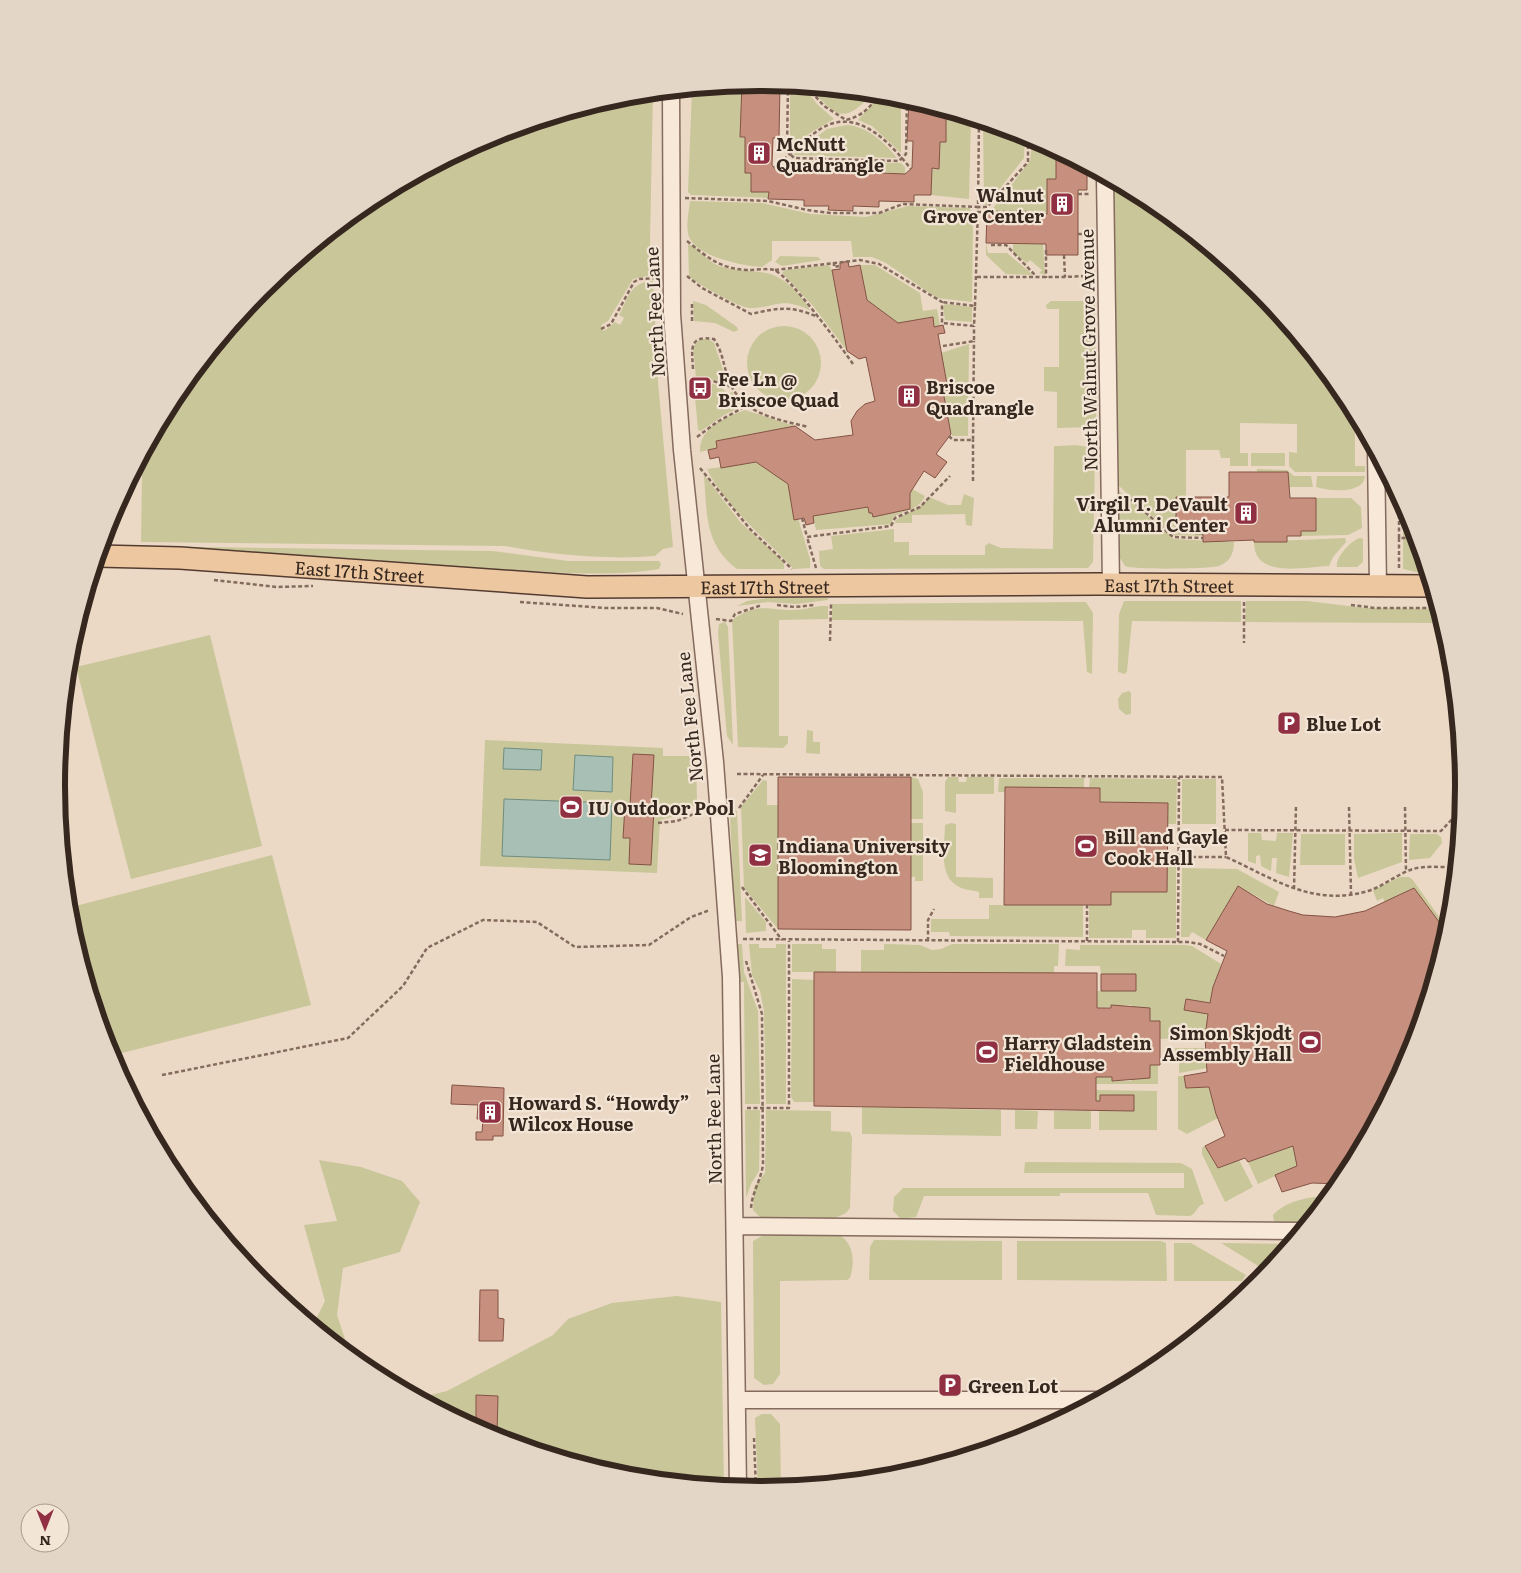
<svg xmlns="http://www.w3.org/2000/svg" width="1521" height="1573" viewBox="0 0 1521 1573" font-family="Literata,serif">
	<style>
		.green { fill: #c9c69a }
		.water { fill: #a7bfb4; stroke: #6e8d80 }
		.building { fill: #c7907e; stroke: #835244 }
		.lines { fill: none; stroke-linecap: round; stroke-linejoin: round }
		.minor-casing { stroke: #856b5d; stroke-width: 19 }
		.major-casing { stroke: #543b30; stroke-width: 24 }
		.path { stroke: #856b5d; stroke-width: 2.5; stroke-dasharray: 4 2.5; stroke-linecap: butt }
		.minor { stroke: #f7e8d8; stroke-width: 16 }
		.major { stroke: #ecc7a0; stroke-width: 21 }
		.labels { text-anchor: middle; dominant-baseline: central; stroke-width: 4.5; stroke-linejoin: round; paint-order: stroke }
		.poi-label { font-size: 18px; font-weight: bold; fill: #36271f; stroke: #f3e5d5; text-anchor: start }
		.street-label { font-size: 18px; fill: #36271f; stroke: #f3e5d5 }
		.rim { fill: none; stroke: #36271f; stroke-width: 6 }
	</style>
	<rect width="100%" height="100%" fill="#ebd9c6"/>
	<!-- green -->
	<path class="green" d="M 742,84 L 740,137 L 745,137 L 745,172 L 751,173 L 751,192 L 769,192 L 768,198 L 691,195 L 688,192 L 692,89 Z
		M 790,85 L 803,86 L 817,104 L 834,119 L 810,133 L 790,151 Z
		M 810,87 L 873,93 C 844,125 836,118 810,87 Z
		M 653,93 L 650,241 L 652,275 L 633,279 L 608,321 L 601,325 L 604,331 L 615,322 L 620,325 L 624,318 L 619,315 C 629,297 630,282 653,281 L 658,382 L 673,547 L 663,549 L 655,556 C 608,560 551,555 505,546 L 141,542 L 142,474 L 133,474 L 175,395 L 263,288 L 369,201 L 491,136 L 623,96 Z
		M 882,94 L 901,97 L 901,153 L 872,126 L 858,120 Z
		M 946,111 L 971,118 L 969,199 L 931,195 L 932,168 L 939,169 L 940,142 L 946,142 Z
		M 983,122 L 1025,134 L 1024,158 L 986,206 L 984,204 Z
		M 847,125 C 868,127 884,142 897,158 L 793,155 L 827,129 Z
		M 1033,137 L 1056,149 L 1056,179 L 1047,179 L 1047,214 L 1029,214 L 1028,211 L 991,211 L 1030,161 Z
		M 791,161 L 901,163 L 905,167 L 905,174 L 806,166 L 806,172 L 786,171 L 786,164 Z
		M 1113,180 L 1152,201 L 1259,289 L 1346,395 L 1355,411 L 1355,466 L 1365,466 L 1365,472 L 1295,472 L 1289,466 L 1289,452 L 1297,453 L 1297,424 L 1240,423 L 1240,453 L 1248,453 L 1248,466 L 1230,466 L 1230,458 L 1221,458 L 1219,450 L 1186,450 L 1186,497 L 1176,497 L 1176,529 L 1195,529 L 1195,534 L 1203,534 L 1203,536 L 1173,535 L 1118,485 Z
		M 690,201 L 762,203 L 811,214 L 866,217 L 908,206 L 970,208 L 973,229 L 972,302 L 937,298 L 886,263 L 872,257 L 853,257 L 851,241 L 772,241 L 772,260 L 762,267 C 743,266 691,256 688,233 C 686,223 689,211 690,201 Z
		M 986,243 L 988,253 L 1007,253 L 1033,275 L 1006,274 L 986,255 Z
		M 688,244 C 699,248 707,261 719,266 C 735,271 750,270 766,273 C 784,276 802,295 810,310 C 778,296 777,308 750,308 C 740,308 697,284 689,276 Z
		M 1013,244 L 1043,244 L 1045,275 L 1039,273 L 1042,270 L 1030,260 L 1027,263 L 1013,253 Z
		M 780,256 L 818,257 L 821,260 L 782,266 L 775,262 Z
		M 829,265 L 832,270 L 847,351 L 814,307 L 782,273 L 785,270 Z
		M 860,265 L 875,265 L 920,293 L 923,311 L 937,309 L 940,326 L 934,327 L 932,317 L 898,323 L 867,300 Z
		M 693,301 L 706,305 L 737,327 L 738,330 L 734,332 L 715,323 L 694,321 Z
		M 1051,301 L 1095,301 L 1096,427 L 1057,428 L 1057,392 L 1044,391 L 1044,367 L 1059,367 L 1059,309 L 1047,309 L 1046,305 Z
		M 945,304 L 972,307 L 972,322 L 945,320 L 943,307 Z
		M747 363a37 37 0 1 1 74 0a37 37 0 1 1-74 0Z
		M 700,339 L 709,339 L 714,343 L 728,385 L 720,381 L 696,378 L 693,347 Z
		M 969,344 L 968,436 L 952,436 L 943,391 L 948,389 L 941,353 Z
		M 707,383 L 719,385 L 728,394 L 732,392 L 742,406 L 724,415 L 701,431 L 698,430 L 695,397 L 700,394 L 707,394 Z
		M 745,410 L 795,426 L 716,441 L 717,448 L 700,452 C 699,427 725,418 745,410 Z
		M 1054,446 C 1067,446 1090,441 1095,455 L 1093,562 L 1088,568 L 824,569 L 820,566 L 819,551 L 833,549 L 831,536 L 894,529 L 894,542 L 909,542 L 909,555 L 985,555 L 985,546 L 989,543 L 1001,548 L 1053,549 Z
		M 1251,453 L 1285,453 L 1285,466 L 1251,466 Z
		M 756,462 L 788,484 L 810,559 L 810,568 L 794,569 C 767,540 723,504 707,469 Z
		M 1257,469 L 1287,470 L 1294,476 L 1311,476 L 1313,487 L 1289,487 L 1288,472 L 1257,472 Z
		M 704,475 L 741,523 L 784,562 L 784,569 L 737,569 C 704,544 707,513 704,475 Z
		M 1317,476 L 1365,476 C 1363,495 1329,491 1316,487 Z
		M 912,489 L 925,496 C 919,510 904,510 893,517 L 892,524 L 816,530 L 813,516 L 868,507 L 869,513 L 872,513 L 873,516 L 911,499 L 910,493 Z
		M 1118,490 L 1174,539 L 1234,542 C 1234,553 1230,562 1219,566 C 1211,569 1132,570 1125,566 L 1120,558 Z
		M 964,494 L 974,498 L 972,526 L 966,525 L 965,514 L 912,515 L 912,523 L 894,523 C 904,511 917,513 929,497 L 948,505 L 961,505 Z
		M 1316,498 L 1351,498 L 1361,507 L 1362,528 L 1348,535 L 1301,536 L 1301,531 L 1316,531 Z
		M 1403,502 L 1411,517 L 1429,575 L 1403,569 Z
		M 1345,538 L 1346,542 L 1333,557 L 1329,566 C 1303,567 1254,579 1254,542 Z
		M 1360,538 L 1363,539 L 1363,562 L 1357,567 L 1337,567 C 1335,558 1351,540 1360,538 Z
		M 126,546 L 492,551 L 568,561 L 659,561 L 661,564 L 659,569 C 608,578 545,571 493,569 C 370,564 248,553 126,546 Z
		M 767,598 L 828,598 L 828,600 L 796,604 L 768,602 L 737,606 L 747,601 Z
		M 1124,601 L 1241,601 L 1241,622 L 1132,621 L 1127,671 L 1125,674 L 1118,672 L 1119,614 Z
		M 1246,601 L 1307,601 L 1365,608 L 1439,609 L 1443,623 L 1245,622 Z
		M 1086,602 L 1093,613 L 1092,674 L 1087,672 L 1083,621 L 832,620 L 832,604 Z
		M 821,606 L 828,606 L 828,619 L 779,620 L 779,736 L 788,736 L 788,743 L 783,748 L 738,747 L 732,620 C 758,602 766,610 793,610 C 802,610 812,607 821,606 Z
		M 725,622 L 728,627 L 733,745 L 727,736 L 718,633 L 719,624 Z
		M 210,635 L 262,846 L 131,879 L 76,667 Z
		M 1129,691 L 1131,693 L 1131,714 L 1126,715 L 1119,709 L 1118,699 L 1122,693 Z
		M 807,730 L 813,731 L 813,742 L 820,742 L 820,754 L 806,753 Z
		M 485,740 L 663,748 L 663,756 L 696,756 L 697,803 L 684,814 L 660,820 L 657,873 L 480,866 Z
		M 911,777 L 918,779 L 923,792 L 923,819 L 911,819 Z
		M 948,777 L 958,777 L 959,782 L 966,782 L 967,777 L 994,777 L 994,794 L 956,794 L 956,813 L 945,811 L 945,782 Z
		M 999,778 L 1084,778 L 1084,788 L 1005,787 L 1005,792 L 998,792 Z
		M 1090,778 L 1177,779 L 1176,824 L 1167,824 L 1167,803 L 1100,802 L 1100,788 L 1089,788 Z
		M 1182,779 L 1216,779 L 1216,824 L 1182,824 Z
		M 763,780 L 767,781 L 767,805 L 778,805 L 778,929 L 744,888 L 741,807 Z
		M 734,811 L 737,811 L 742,921 L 735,921 L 730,816 Z
		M 911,823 L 923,823 L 923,881 L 915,881 L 915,877 L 911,877 Z
		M 951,823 L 956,824 L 956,877 L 993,878 L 993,898 L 979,898 L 979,892 C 972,890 963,890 956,885 C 938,874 945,843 945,825 Z
		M 1248,833 L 1261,833 L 1262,840 L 1276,841 L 1277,833 L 1293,833 L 1289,877 L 1276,873 L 1277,858 L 1272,858 L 1271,871 L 1261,866 L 1260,855 L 1256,856 L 1256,864 L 1248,861 Z
		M 1402,833 L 1402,862 L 1358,878 L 1354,859 L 1354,834 Z
		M 1301,834 L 1345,834 L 1345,865 L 1300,865 Z
		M 1410,834 L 1437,834 L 1441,837 L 1442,843 L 1430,858 L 1409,860 Z
		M 272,855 L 311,1005 L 110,1056 L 70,924 L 68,908 Z
		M 1167,867 L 1176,867 L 1176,938 L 1146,938 L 1146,930 L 1132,930 L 1132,938 L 1089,938 L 1089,905 L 1111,905 L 1111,892 L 1167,892 Z
		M 1182,868 L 1237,869 L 1279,892 L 1274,906 L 1238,886 L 1206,940 L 1192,932 L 1189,937 L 1181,937 Z
		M 1400,877 L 1409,877 L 1412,879 L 1445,925 L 1449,931 L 1448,934 L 1414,889 L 1385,903 L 1383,898 L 1377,901 L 1373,890 Z
		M 745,897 L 766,922 L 766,931 L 746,933 Z
		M 989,905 L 1083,905 L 1083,937 L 950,936 L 949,932 L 931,932 L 931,919 L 989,919 Z
		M 737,944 L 742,944 L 744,972 L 758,1011 L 760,1104 L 745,1104 L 744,982 L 739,982 Z
		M 749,944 L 759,944 L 759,948 L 776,948 L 776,944 L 786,944 L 786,1104 L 766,1104 L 764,1011 L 760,991 L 752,975 Z
		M 792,944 L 822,944 L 822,949 L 836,949 L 836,972 L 792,972 Z
		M 884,944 L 920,945 L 932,950 L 941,949 L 952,944 L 1059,944 L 1058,966 L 1054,966 L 1054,973 L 861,972 L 861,950 L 884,950 Z
		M 1080,945 L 1185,945 L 1192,946 L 1221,964 L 1210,1003 L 1186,999 L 1184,1010 L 1208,1014 L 1205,1037 L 1160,1039 L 1150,1021 L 1150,1008 L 1132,1008 L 1132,1005 L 1097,1008 L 1097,991 L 1135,991 L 1135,974 L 1101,974 L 1100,966 L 1065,966 L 1066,949 L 1080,950 Z
		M 792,979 L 814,980 L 814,1102 L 794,1102 L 791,1097 Z
		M 1175,1048 L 1205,1048 L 1207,1068 L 1179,1073 L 1179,1056 L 1175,1055 Z
		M 1150,1065 L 1158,1065 L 1158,1084 L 1096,1084 L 1096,1077 L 1112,1077 L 1112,1081 L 1131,1081 L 1132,1078 Z
		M 1178,1076 L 1184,1076 L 1186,1088 L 1209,1087 L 1218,1118 L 1187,1134 L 1178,1129 Z
		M 1096,1090 L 1157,1091 L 1157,1130 L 1099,1130 L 1099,1111 L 1134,1111 L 1134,1095 L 1100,1095 L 1100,1101 L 1096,1101 Z
		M 862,1107 L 1001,1110 L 1001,1136 L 862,1134 Z
		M 745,1110 L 760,1110 L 759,1171 L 751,1184 L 746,1198 Z
		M 766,1110 L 831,1111 L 831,1131 L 850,1132 L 852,1138 L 850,1208 L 846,1213 L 835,1218 L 760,1217 L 753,1210 L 754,1187 L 765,1173 Z
		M 1015,1110 L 1038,1111 L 1037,1129 L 1015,1129 Z
		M 1054,1111 L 1091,1111 L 1091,1129 L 1054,1129 Z
		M 1205,1146 L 1218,1168 L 1239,1160 L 1253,1187 L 1225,1202 L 1202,1154 L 1202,1148 Z
		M 1293,1146 L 1297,1166 L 1258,1184 L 1248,1162 Z
		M 319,1160 L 361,1167 L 402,1181 L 420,1202 L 400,1252 L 343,1268 L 337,1315 L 351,1357 L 306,1320 L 316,1319 L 325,1301 L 304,1225 L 337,1221 Z
		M 1025,1162 L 1181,1163 L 1192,1169 L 1204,1204 C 1196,1205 1197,1215 1189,1216 L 1156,1215 L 1148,1193 L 1060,1193 L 1060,1196 L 924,1196 L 916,1217 L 901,1219 L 893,1211 L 894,1197 L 903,1188 L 1184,1188 L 1184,1173 L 1024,1173 Z
		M 1315,1197 L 1330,1197 L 1309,1223 L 1277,1223 L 1274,1221 L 1273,1215 C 1284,1203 1300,1199 1315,1197 Z
		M 839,1235 C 854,1243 855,1263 850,1278 L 847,1280 L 780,1281 L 780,1374 L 773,1384 L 764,1385 L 754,1378 L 753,1241 L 762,1236 Z
		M 874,1240 L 1002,1241 L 1002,1280 L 869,1280 L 870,1247 Z
		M 1017,1241 L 1161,1241 L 1166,1243 L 1167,1281 L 1017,1280 Z
		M 1174,1243 L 1191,1243 L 1246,1275 L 1242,1281 L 1174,1281 Z
		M 1221,1243 L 1292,1244 L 1268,1272 Z
		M 677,1296 L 721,1302 L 724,1487 L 623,1477 L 491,1437 L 418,1398 L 447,1391 L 553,1335 L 568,1319 L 612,1303 Z
		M 762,1414 L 771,1414 L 780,1424 L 781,1489 L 758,1491 L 755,1418 Z"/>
	<!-- water -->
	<path class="water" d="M 504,748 L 542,750 L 541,770 L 503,769 Z
		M 575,755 L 613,757 L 612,792 L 573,790 Z
		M 504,799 L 612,803 L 610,860 L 502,856 Z"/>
	<!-- building -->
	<path class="building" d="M 761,82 L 780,84 L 779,138 L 773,138 L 772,165 L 777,171 L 806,172 L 806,166 L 880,168 L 880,173 L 905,174 L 912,168 L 913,141 L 907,141 L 909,99 L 946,111 L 946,142 L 940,142 L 939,169 L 932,168 L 931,195 L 914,195 L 914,202 L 879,201 L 879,207 L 853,206 L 853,211 L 828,210 L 829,206 L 804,206 L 804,200 L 768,199 L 769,192 L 751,192 L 751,173 L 745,173 L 745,137 L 740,137 L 742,84 Z
		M 1056,149 L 1087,166 L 1087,190 L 1078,190 L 1078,255 L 1046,255 L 1046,244 L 986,243 L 987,213 L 1047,214 L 1047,179 L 1056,179 Z
		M 848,261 L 849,267 L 860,265 L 867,300 L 898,323 L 933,317 L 934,327 L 943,325 L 945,333 L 938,334 L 948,390 L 943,391 L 951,434 L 936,454 L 947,462 L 935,478 L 924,471 L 910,493 L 910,509 L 873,517 L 872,513 L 869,513 L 868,507 L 813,516 L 814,523 L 806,525 L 804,518 L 794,520 L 788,484 L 756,462 L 721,468 L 719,457 L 710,459 L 708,450 L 717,448 L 716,441 L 795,426 L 815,440 L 853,435 L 851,421 L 857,411 L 865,404 L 875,401 L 866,357 L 859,359 L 847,351 L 832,270 L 840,269 L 840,263 Z
		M 697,382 L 704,382 L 704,393 L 697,393 Z
		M 1229,472 L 1288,472 L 1290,498 L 1316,498 L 1316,531 L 1301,531 L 1301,536 L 1287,536 L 1287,542 L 1254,542 L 1254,540 L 1203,542 L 1203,534 L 1195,534 L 1195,529 L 1176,529 L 1176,497 L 1229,497 Z
		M 633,754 L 654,755 L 651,807 L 654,808 L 651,865 L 629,864 L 630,838 L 623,838 L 625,806 L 630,806 Z
		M 778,777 L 911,777 L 911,930 L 778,929 Z
		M 1005,787 L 1100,788 L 1100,802 L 1168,803 L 1167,892 L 1111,892 L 1111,905 L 1004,905 Z
		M 1238,886 L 1267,904 L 1289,911 L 1303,915 L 1335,917 L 1365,911 L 1414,888 L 1448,934 L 1444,949 L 1439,951 L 1441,956 L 1411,1056 L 1362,1148 L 1355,1146 L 1352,1167 L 1341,1184 L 1312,1183 L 1282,1192 L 1275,1175 L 1297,1166 L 1293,1146 L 1248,1162 L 1245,1158 L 1218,1168 L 1205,1146 L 1225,1136 L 1216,1114 L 1209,1087 L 1186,1088 L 1184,1076 L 1207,1072 L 1205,1037 L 1208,1014 L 1184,1010 L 1186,999 L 1210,1003 L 1213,987 L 1227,951 L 1206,940 Z
		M 814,972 L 1097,973 L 1097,1008 L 1111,1008 L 1111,1005 L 1150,1008 L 1150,1021 L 1160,1021 L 1160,1065 L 1150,1065 L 1150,1078 L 1112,1081 L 1112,1077 L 1096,1077 L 1096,1101 L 1100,1101 L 1100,1095 L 1134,1095 L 1134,1111 L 814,1106 Z
		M 1101,974 L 1136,974 L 1136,991 L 1101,991 Z
		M 452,1085 L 504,1088 L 503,1136 L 493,1136 L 493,1140 L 476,1140 L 476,1132 L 482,1132 L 483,1119 L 477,1119 L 478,1105 L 451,1104 Z
		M 480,1290 L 498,1290 L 498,1318 L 504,1319 L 503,1341 L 479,1341 Z
		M 476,1395 L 498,1396 L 497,1435 L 489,1436 L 466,1424 L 466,1422 L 476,1422 Z"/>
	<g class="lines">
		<!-- minor casing -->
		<g class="minor-casing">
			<path id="minor" d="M 671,91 L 672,314 L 682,450 L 715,762 L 731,977 L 738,1489
				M 1105,176 L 1111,584
				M 1376,451 L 1378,586
				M 735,1226 L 1302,1231
				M 739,1400 L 1099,1400"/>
		</g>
		<!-- major casing -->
		<g class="major-casing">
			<g id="major">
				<path id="s1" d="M 98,556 L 180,558 L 587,587 L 1098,584 L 1432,586"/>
			</g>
		</g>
		<!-- path -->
		<path class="path" d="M 788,85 L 787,151 L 794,158 L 899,161 L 906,154 L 907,98
			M 807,87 L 824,106 L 846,120 C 863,116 870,107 880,94
			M 774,168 C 790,155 804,139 822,128 C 858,107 890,143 911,169
			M 1078,194 L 1090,194
			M 685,198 L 768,201 L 807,210 L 830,213 L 879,213 L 903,204 L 978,207 L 979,121
			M 977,212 L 1028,212 L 1028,214
			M 1078,234 L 1091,234
			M 687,241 C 707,257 720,269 748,270 C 756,270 767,268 774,270 C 789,275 842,348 853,364
			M 991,245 L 1006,245 L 1036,276
			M 1046,250 L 1046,278
			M 1064,255 L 1065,277
			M 834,262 L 834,267 L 839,266
			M 775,270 L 860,260 L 879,264 L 942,302 L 942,323 L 974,326 L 975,306 L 942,302
			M 687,276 L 702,288 L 751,314 C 778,308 790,305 818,317
			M 977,277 L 1065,277 L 1085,276 L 1090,271
			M 692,304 L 692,321
			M 975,306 L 978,207 L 987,207 L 1028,162 L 1028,135
			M 601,329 L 611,324 L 634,282 L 639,279 L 657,278
			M 943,346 L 974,341 L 974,326
			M 693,369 C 692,349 688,335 714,339 C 722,351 723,362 727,375 C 739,414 773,418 808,427
			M 694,381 L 713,381 L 732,387
			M 949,436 L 953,440 L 973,440 L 974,341
			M 697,437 L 717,422 L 746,406
			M 700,468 L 750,529 L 792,569
			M 973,481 L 973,440
			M 1126,495 L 1173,537 L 1203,538
			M 1399,495 L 1399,538
			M 802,518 L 807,537
			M 816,568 L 807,537 L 891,526 L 895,518 L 920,507 L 950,476
			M 1399,568 L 1399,538 L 1418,538
			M 214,580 L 277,587 L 313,586
			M 520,602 L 606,608 L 657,608 L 683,614
			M 1244,602 L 1244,643
			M 777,605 L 795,607 L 814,605
			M 1351,605 L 1375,608 L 1439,608
			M 716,619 L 731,621 L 735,614 L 762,605
			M 830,641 L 831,603
			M 737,774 L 1222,777 L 1226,857 C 1275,879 1312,907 1368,891 C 1384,886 1397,874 1413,869 C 1423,866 1437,867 1447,867
			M 1349,807 L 1351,894
			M 1405,807 L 1406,872
			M 739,808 L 763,775
			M 658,823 L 677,821 L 703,810
			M 1225,830 L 1441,831 L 1458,813
			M 1179,857 L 1226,857
			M 742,887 L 782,940
			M 1294,889 L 1296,806
			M 743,939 L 1189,942 L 1200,944 L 1224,956
			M 928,941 L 928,920 L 934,909
			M 1087,941 L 1087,905
			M 1178,942 L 1179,777
			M 746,961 L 762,1014 L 763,1164 C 761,1181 751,1194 751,1210
			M 162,1075 L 348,1038 L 403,986 L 427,948 L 483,920 L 537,922 L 575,947 L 649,945 L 691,917 L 710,910
			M 747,1108 L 789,1108 L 789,941
			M 754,1438 L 756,1490"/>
		<!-- minor -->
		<use href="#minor" class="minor"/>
		<!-- major -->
		<use href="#major" class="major"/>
	</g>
	<!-- icons -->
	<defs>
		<g id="building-square" transform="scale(1.25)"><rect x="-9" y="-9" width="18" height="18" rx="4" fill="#913042" stroke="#f3e5d5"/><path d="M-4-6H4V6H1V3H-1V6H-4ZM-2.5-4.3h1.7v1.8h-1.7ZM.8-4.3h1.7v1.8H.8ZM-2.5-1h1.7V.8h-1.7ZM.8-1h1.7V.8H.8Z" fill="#fff"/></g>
		<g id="bus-square" transform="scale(1.25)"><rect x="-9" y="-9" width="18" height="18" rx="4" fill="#913042" stroke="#f3e5d5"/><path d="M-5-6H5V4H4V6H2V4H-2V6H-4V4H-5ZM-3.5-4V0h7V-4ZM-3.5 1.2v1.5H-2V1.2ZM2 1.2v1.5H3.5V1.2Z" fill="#fff"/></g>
		<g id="parking-square" transform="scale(1.25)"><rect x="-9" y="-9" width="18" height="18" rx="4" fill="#913042" stroke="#f3e5d5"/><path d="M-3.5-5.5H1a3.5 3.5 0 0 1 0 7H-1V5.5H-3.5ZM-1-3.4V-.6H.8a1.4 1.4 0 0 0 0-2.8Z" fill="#fff"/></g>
		<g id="stadium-square" transform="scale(1.25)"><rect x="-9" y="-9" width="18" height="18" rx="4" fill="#913042" stroke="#f3e5d5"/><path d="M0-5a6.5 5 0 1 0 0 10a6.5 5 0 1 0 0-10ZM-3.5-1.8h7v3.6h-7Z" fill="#fff"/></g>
		<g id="university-square" transform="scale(1.25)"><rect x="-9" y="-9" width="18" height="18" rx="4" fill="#913042" stroke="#f3e5d5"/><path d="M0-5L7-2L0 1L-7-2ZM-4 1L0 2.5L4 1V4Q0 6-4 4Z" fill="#fff"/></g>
	</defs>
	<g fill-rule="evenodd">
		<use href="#building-square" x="759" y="153"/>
		<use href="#building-square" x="1062" y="204"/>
		<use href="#bus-square" x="700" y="388"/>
		<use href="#building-square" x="909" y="396"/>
		<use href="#building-square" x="1246" y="513"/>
		<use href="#parking-square" x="1289" y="723"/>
		<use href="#stadium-square" x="571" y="807"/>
		<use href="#stadium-square" x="1086" y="846"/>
		<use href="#university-square" x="760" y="855"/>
		<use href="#stadium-square" x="1310" y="1042"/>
		<use href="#stadium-square" x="987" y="1052"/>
		<use href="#building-square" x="490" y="1112"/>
		<use href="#parking-square" x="950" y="1385"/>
	</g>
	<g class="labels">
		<!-- poi labels -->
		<g class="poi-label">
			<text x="776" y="143">McNutt<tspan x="776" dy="21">Quadrangle</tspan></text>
			<text x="1044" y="194" text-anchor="end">Walnut<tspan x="1044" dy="21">Grove Center</tspan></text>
			<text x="718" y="378">Fee Ln @<tspan x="718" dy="21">Briscoe Quad</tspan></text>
			<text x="926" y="386">Briscoe<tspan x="926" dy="21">Quadrangle</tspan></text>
			<text x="1228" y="503" text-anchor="end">Virgil T. DeVault<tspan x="1228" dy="21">Alumni Center</tspan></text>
			<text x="1306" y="723">Blue Lot</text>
			<text x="588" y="807">IU Outdoor Pool</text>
			<text x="1104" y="836">Bill and Gayle<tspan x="1104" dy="21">Cook Hall</tspan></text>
			<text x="778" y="845">Indiana University<tspan x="778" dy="21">Bloomington</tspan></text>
			<text x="1292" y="1032" text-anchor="end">Simon Skjodt<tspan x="1292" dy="21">Assembly Hall</tspan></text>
			<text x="1004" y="1042">Harry Gladstein<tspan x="1004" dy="21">Fieldhouse</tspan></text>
			<text x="508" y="1102">Howard S. “Howdy”<tspan x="508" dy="21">Wilcox House</tspan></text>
			<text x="968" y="1385">Green Lot</text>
		</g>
		<!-- street labels -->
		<g class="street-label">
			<text transform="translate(654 312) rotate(-93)">North Fee Lane</text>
			<text transform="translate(1088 350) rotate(-91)">North Walnut Grove Avenue</text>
			<text stroke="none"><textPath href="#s1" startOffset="262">East 17th Street</textPath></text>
			<text stroke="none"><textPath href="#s1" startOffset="1072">East 17th Street</textPath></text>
			<text stroke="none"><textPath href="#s1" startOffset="668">East 17th Street</textPath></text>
			<text transform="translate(689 717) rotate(-96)">North Fee Lane</text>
			<text transform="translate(713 1119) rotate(-91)">North Fee Lane</text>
		</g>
	</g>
	<!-- crop -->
	<path d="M0 0H1521V1573H0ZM65 786a695 695 0 1 1 1390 0a695 695 0 1 1-1390 0Z" fill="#e4d6c6" fill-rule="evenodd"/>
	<path class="rim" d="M65 786a695 695 0 1 1 1390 0a695 695 0 1 1-1390 0Z"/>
	<!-- north arrow -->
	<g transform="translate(45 1528) rotate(180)"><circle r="24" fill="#f3e5d5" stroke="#a7998c"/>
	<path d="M0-4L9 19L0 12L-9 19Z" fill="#913042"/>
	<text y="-8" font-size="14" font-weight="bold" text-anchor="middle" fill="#36271f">N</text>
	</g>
</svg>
